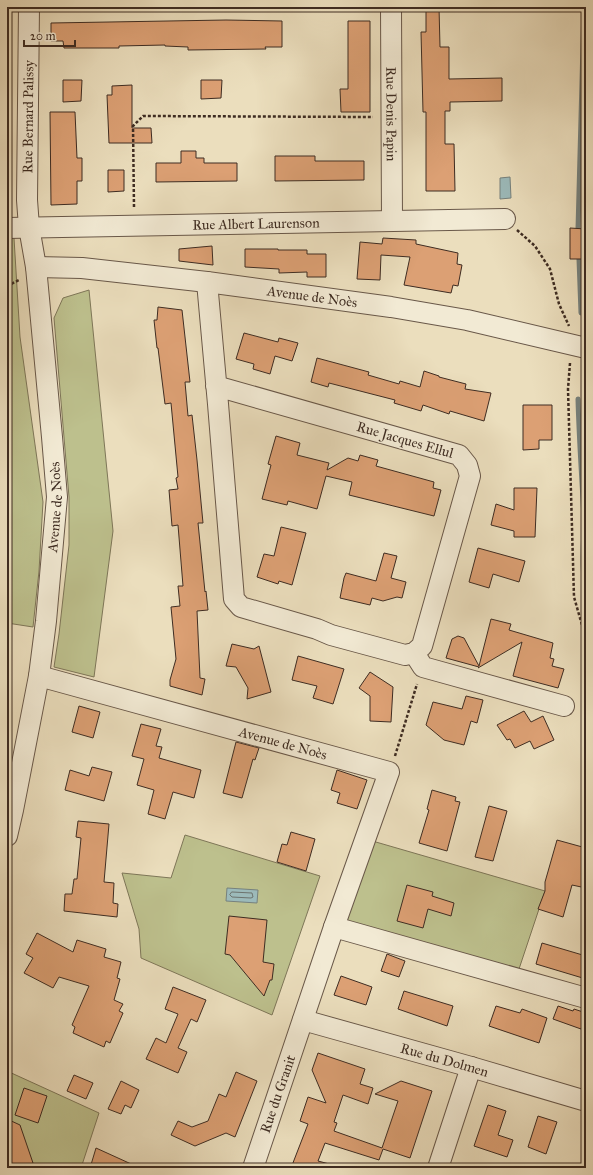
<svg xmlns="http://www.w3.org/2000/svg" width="593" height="1175" viewBox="0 0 593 1175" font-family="'IM FELL Great Primer',serif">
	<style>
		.green { fill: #bdc08d; stroke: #7e7658 }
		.water { fill: #9cbaba; stroke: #76817d }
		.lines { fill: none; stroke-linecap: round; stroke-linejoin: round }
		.shore { stroke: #6d736e; stroke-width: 1 }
		.stream { stroke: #76817d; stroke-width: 5 }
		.building { fill: #dca074; stroke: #3e2c22 }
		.minor-casing { stroke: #695849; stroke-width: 22 }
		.path { stroke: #3e2c22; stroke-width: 2.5; stroke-dasharray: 3 2; stroke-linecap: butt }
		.minor { stroke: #f2ead4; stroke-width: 20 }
		.labels { text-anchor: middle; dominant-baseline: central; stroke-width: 3; stroke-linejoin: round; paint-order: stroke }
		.street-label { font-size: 14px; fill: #3e2c22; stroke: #f2ead4 }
	</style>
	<rect width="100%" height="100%" fill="#ebdebd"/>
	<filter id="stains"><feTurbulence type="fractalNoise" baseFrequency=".005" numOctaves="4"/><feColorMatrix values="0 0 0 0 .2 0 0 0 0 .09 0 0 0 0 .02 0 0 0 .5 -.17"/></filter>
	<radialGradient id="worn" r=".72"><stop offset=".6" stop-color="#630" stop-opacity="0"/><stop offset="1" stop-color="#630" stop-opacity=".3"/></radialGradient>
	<!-- green -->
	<path class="green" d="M 7,238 L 14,238 L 20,337 L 43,502 L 39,571 L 33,627 L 7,623 Z
		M 89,290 L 113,531 L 94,677 L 54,667 L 59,634 L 69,545 L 69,497 L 54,318 L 63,298 Z
		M 185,835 L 320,876 L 272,1015 L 141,958 L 139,929 L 122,873 L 171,878 Z
		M 369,840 L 545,891 L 518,972 L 342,921 Z
		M 7,1071 L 99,1113 L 81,1168 L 7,1168 Z"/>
	<!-- water -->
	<path class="water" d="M 510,177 L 511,198 L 500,199 L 500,178 Z
		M 227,888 L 258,890 L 257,903 L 226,901 Z"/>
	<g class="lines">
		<!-- shore -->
		<path class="shore" d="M 232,892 L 252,893 L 253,897 L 251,898 L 232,897 L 230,895 Z"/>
		<!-- stream -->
		<path class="stream" d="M 578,229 L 584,7
			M 579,259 L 581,313
			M 578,399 C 579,439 582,479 584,518 C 584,543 581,568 586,592"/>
	</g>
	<!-- building -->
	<path class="building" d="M 426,7 L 439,7 L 440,47 L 449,47 L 449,79 L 502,78 L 502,101 L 450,102 L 450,111 L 445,111 L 445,144 L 454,144 L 455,191 L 426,191 L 426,112 L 423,112 L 421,32 L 426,32 Z
		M 226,20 L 282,21 L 282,47 L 265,47 L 266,49 L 188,50 L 188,47 L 165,46 L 165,45 L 119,46 L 119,48 L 64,48 L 63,41 L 51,41 L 51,23 Z
		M 348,21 L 370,21 L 370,112 L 341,112 L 340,89 L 348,89 Z
		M 63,80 L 82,80 L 81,101 L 63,102 Z
		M 201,80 L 222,80 L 221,98 L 201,99 Z
		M 132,85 L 132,128 L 151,128 L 152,143 L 109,143 L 107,95 L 112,95 L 112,86 Z
		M 50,112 L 75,112 L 77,158 L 82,158 L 82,181 L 77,181 L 77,204 L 51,205 Z
		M 181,151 L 196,151 L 196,158 L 204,158 L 204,163 L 237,163 L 237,181 L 156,182 L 156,163 L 181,163 Z
		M 275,156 L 315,156 L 315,161 L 364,161 L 364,180 L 275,181 Z
		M 108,170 L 124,170 L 124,191 L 108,192 Z
		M 570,228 L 586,229 L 586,259 L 570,259 Z
		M 383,238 L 416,240 L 416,244 L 458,253 L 457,264 L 462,265 L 458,286 L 453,285 L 451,293 L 404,285 L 410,257 L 381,255 L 380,280 L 357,279 L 360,242 L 382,244 Z
		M 212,246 L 213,265 L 179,261 L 179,249 Z
		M 245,249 L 278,249 L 278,250 L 307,250 L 307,254 L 326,254 L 326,277 L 307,277 L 307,272 L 279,273 L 279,269 L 245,267 Z
		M 158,307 L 182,310 L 190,382 L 185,382 L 188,416 L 192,415 L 197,460 L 203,523 L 198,523 L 205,592 L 206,591 L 208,610 L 197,611 L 200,678 L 205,679 L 202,695 L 170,686 L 170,680 L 176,659 L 171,607 L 180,606 L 178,586 L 183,586 L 178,525 L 172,526 L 169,490 L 178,489 L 176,478 L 178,477 L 171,403 L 165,404 L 158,348 L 157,348 L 154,320 L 157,320 Z
		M 244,333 L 278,342 L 279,338 L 298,343 L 292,361 L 275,356 L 270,374 L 253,369 L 254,364 L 236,359 Z
		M 317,358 L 369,372 L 368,375 L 399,384 L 400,381 L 420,387 L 424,371 L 439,376 L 439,377 L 466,384 L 465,389 L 491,393 L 484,421 L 450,411 L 449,414 L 423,405 L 421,411 L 394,403 L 395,400 L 329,383 L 328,387 L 311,382 Z
		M 523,405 L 552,405 L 552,440 L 539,440 L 539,449 L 523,450 Z
		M 276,436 L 300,443 L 297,455 L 329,463 L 327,470 L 348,458 L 358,461 L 360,455 L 378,460 L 376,466 L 434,482 L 433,488 L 441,490 L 434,516 L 349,495 L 352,482 L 326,476 L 317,509 L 288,501 L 287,505 L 262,499 L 271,465 L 268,464 Z
		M 514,488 L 537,488 L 535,537 L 514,537 L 514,531 L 491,525 L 496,504 L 514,510 Z
		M 281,527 L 306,533 L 292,585 L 279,581 L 278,584 L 257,577 L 264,554 L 274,556 Z
		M 478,548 L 525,561 L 519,582 L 493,574 L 489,588 L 469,582 Z
		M 384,553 L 397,556 L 391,578 L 406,582 L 402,598 L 397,597 L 383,601 L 372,598 L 370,605 L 340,598 L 344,578 L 346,573 L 376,581 Z
		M 491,619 L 511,624 L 509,630 L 553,643 L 550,658 L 554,659 L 552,666 L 564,669 L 558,688 L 513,676 L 522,642 L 478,668 L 479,667 L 446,658 L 452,639 L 458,636 L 464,638 L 479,666 Z
		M 232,644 L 254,649 L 259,646 L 271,692 L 247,699 L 248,688 L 236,667 L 226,666 Z
		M 298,656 L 344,669 L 333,704 L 313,698 L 317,686 L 292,680 Z
		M 370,672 L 393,687 L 391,722 L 370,721 L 370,696 L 359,688 Z
		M 466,696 L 483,700 L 477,723 L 471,721 L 464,745 L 444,740 L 426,725 L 433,702 L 462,709 Z
		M 79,706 L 100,712 L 93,738 L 72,732 Z
		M 524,711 L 531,722 L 543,716 L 554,740 L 534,749 L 530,741 L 515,748 L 510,739 L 507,740 L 497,725 Z
		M 141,724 L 161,729 L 156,746 L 162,747 L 159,758 L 201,770 L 194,798 L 173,792 L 165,819 L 148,814 L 154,790 L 137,785 L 144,759 L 132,756 Z
		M 236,742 L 259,748 L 255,760 L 253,759 L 242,798 L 223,793 Z
		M 92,767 L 112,772 L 104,801 L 65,790 L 70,770 L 89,776 Z
		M 337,770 L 367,780 L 357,809 L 337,803 L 340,793 L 331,790 Z
		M 432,790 L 456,797 L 455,801 L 460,802 L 447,851 L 419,843 L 429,810 L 427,809 Z
		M 489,806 L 507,811 L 493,861 L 475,857 Z
		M 78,821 L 109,824 L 104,882 L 114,883 L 113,903 L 118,904 L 117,917 L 64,911 L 65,894 L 72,894 L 74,879 L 77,879 L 81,838 L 76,837 Z
		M 291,832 L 315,839 L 306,871 L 277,862 L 282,844 L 287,845 Z
		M 557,840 L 586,848 L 586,888 L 572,885 L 563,917 L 538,909 L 545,891 L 545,882 Z
		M 407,885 L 433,892 L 432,896 L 454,903 L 451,916 L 428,909 L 423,928 L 397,921 Z
		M 229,916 L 267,920 L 263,962 L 274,964 L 272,980 L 270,980 L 264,996 L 230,955 L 225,954 Z
		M 37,933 L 73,952 L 77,940 L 106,949 L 104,957 L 121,962 L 117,978 L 120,979 L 114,1000 L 123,1004 L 119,1011 L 123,1013 L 110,1043 L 106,1041 L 104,1047 L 73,1033 L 75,1027 L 72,1025 L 89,986 L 59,977 L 53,988 L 24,973 L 33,958 L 26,954 Z
		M 542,943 L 586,956 L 586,979 L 536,964 Z
		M 387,954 L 405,961 L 399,977 L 381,971 Z
		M 341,976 L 372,987 L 366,1005 L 334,995 Z
		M 173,987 L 206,1000 L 197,1022 L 191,1019 L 178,1048 L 187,1052 L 178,1073 L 146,1059 L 156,1038 L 166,1043 L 178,1014 L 165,1009 Z
		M 404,991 L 453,1006 L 447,1026 L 398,1009 Z
		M 496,1006 L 520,1013 L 522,1009 L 547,1018 L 539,1043 L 489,1026 Z
		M 558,1006 L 573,1011 L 574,1009 L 586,1013 L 581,1029 L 553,1019 Z
		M 318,1053 L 365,1069 L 360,1084 L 373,1088 L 368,1104 L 343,1095 L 334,1122 L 337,1123 L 334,1131 L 382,1148 L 398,1101 L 375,1094 L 401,1081 L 432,1091 L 410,1158 L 383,1149 L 379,1160 L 325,1143 L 318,1161 L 333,1165 L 333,1168 L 291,1168 L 308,1124 L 300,1121 L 308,1097 L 326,1103 L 312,1070 Z
		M 236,1072 L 257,1081 L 235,1137 L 226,1133 L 195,1146 L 171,1135 L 178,1121 L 192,1127 L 208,1121 L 219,1094 L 226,1097 Z
		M 74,1075 L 93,1083 L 86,1099 L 67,1091 Z
		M 121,1081 L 139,1090 L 131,1108 L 125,1105 L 121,1114 L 108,1109 Z
		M 24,1088 L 47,1096 L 38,1123 L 15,1115 Z
		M 488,1105 L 506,1111 L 498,1135 L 513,1140 L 507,1157 L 474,1146 Z
		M 538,1116 L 557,1122 L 546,1154 L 528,1147 Z
		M 7,1119 L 20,1125 L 33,1163 L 18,1168 L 11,1168 L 7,1157 Z
		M 96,1148 L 140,1168 L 90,1168 Z"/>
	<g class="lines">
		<!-- minor casing -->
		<g class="minor-casing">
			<g id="minor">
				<path id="s1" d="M 391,7 L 392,220"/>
				<path id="s2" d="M 7,228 L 505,219"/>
				<path id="s3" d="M 36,267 L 82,268 L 207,282 L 391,307 L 467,320 L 586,348"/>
				<path d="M 207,282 L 218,404 L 234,599 L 241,607 L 317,629 L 331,635 L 405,655 L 414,653 L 422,646 L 470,476 L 467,465 L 459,455 L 216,386"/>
				<path d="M 414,653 L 423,667 L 564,706"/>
				<path id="s4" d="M 39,676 L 389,772 L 334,927 L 253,1168"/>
				<path id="s5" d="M 7,836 L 13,810 L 39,676 L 46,621 L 57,497 L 52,437 L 36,267 L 29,227 L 27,200 L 29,7"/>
				<path d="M 334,927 L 586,998"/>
				<path id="s6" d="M 303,1020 L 471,1067 L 586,1101"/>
				<path d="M 438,1168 L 471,1067"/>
			</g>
		</g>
		<!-- path -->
		<path class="path" d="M 134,207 L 133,126 L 143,116 L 373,117
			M 517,230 L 535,246 L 550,269 L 559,304 L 569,326
			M 7,286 L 19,280
			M 582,329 L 586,323
			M 570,363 L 568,389 L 574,597 L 586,639
			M 395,756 L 417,684"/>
		<!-- minor -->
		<use href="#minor" class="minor"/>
	</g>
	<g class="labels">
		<!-- street labels -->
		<g class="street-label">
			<text stroke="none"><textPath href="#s1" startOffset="107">Rue Denis Papin</textPath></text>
			<text stroke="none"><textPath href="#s5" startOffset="725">Rue Bernard Palissy</textPath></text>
			<text stroke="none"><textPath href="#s2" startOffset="249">Rue Albert Laurenson</textPath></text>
			<text stroke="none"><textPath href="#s3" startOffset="278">Avenue de Noès</textPath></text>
			<text transform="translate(405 440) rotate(16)">Rue Jacques Ellul</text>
			<text stroke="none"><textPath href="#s5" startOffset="333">Avenue de Noès</textPath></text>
			<text stroke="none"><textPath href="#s4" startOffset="253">Avenue de Noès</textPath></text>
			<text stroke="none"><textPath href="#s6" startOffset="147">Rue du Dolmen</textPath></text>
			<text transform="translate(278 1094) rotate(-71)">Rue du Granit</text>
		</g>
	</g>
	<!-- margin -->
	<rect width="593" height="1175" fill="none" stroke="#ebdebd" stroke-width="24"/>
	<rect x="8" y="8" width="577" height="1159" fill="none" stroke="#3e2c22" stroke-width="2"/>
	<rect x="12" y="12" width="569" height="1151" fill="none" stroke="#3e2c22"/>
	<!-- scale -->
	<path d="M24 40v6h51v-6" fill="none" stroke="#3e2c22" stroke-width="2"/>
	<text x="30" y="40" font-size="12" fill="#3e2c22" stroke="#f2ead4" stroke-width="3" paint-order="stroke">20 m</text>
	<rect width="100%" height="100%" filter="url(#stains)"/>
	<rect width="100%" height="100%" fill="url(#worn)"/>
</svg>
